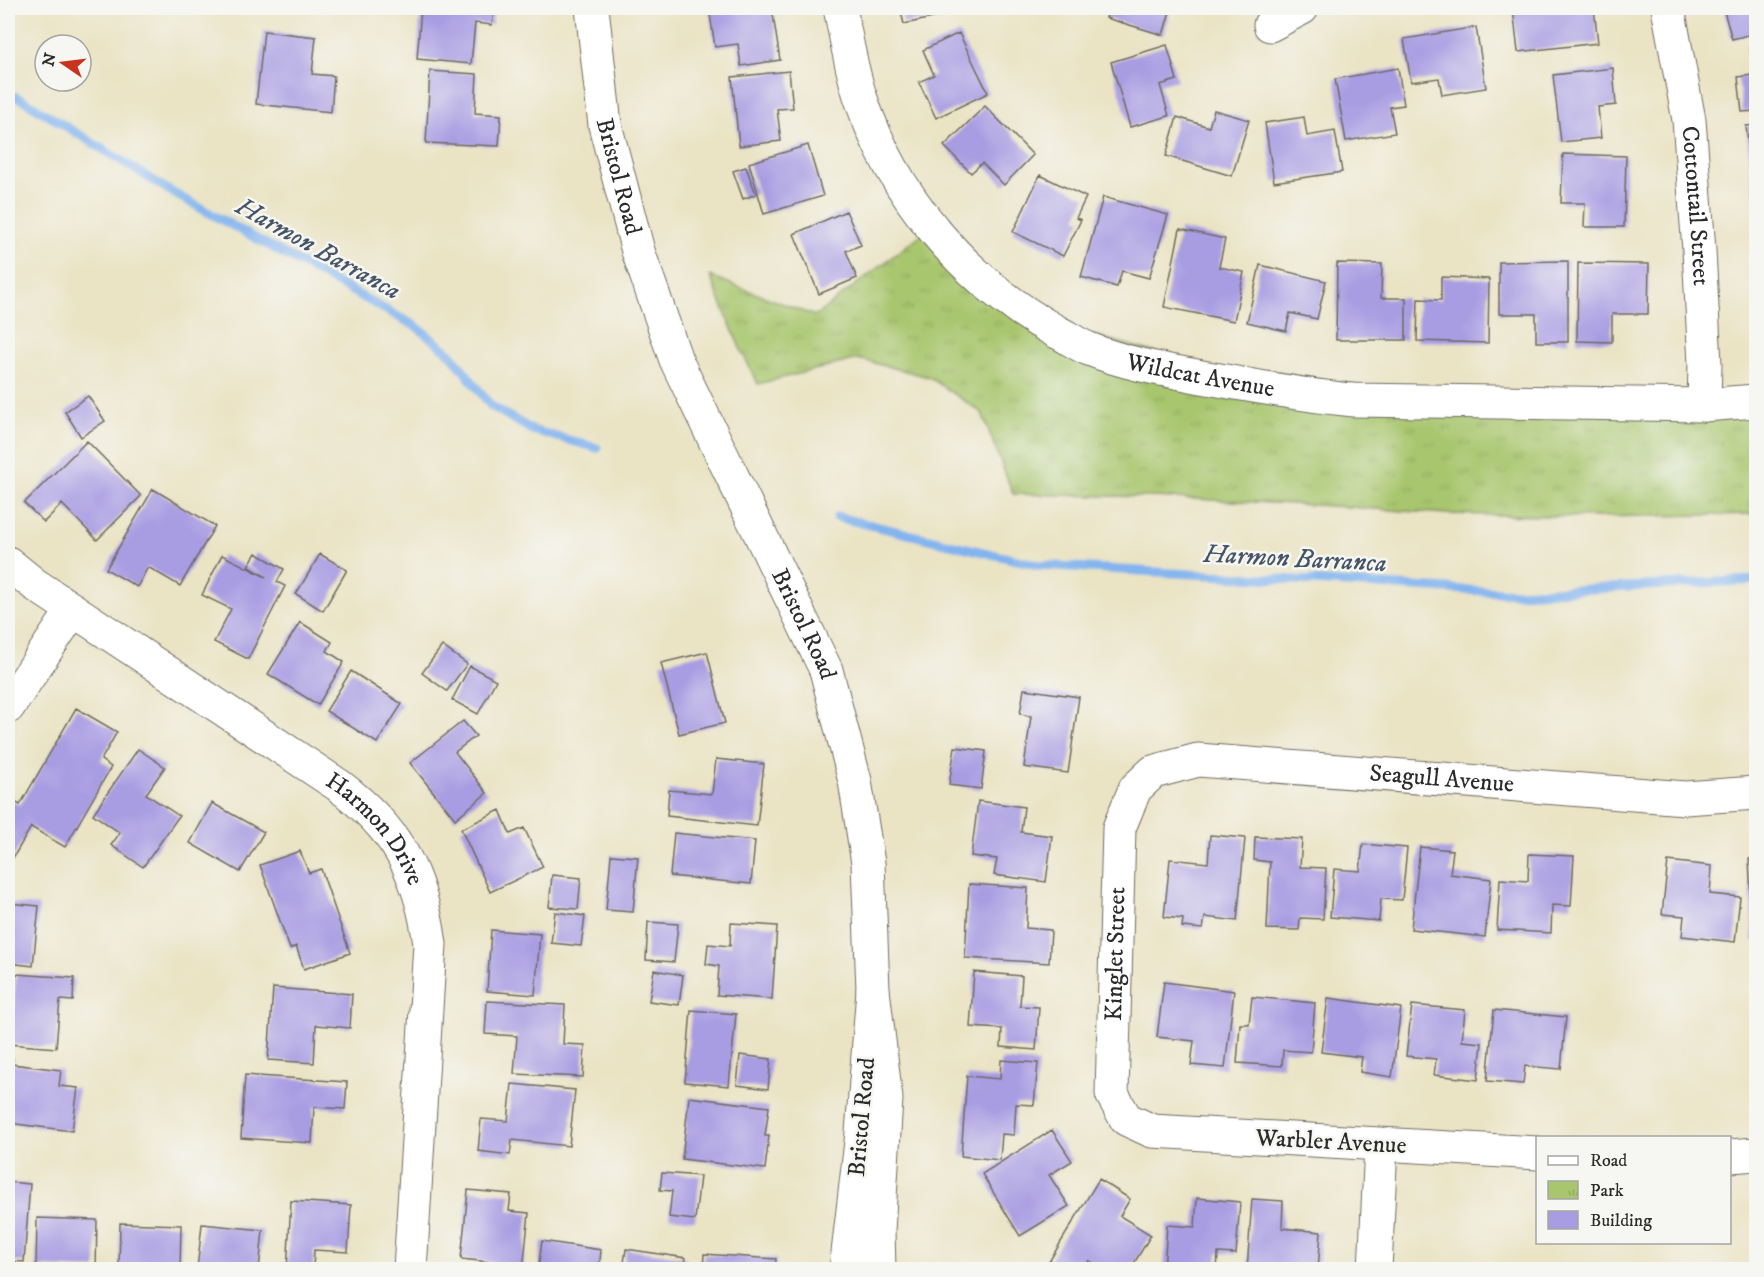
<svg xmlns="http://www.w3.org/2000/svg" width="1764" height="1277" viewBox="0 0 1764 1277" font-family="'IM FELL DW Pica',serif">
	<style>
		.park { fill: url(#park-tufts); stroke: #6a784c; stroke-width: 1.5 }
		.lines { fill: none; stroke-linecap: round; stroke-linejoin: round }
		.stream { stroke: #82b4ee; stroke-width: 9 }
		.building { fill: #a89ce2 }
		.minor-casing { stroke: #6e6b61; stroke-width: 35 }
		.major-casing { stroke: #6e6b61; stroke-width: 35 }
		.minor { stroke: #fff; stroke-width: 33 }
		.major { stroke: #fff; stroke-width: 33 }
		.labels { text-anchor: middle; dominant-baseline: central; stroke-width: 5; stroke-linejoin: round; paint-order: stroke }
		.street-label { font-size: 24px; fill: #2b2b2b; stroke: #f6f6f2 }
		.water-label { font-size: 26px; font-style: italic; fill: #455466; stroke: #f6f6f2 }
	</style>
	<defs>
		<pattern id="park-tufts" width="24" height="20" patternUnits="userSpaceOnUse" patternTransform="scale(1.5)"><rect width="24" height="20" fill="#a8c66d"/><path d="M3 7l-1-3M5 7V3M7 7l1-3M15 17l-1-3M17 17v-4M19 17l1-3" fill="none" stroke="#91aa5f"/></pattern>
	</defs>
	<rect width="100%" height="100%" fill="#f6f6f2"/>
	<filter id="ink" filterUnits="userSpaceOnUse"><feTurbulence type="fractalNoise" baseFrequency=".0167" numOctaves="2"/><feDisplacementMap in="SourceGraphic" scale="12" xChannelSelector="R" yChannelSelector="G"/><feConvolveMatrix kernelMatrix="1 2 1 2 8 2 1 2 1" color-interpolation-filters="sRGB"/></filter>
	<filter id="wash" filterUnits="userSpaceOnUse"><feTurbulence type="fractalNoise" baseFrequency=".008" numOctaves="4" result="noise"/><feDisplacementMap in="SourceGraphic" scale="24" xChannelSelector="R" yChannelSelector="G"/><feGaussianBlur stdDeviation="1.35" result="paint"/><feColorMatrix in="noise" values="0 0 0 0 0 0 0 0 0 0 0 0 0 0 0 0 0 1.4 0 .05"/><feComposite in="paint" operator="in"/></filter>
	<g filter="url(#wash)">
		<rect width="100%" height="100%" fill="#eae3c4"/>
		<!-- park -->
		<path class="park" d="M 931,227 L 1033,318 L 1310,396 L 1756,401 L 1756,514 L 1594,517 L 1447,514 L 1334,506 L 1153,497 L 1013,494 L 982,413 L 929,377 L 858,359 L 758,384 L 740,348 L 710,276 L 815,316 Z"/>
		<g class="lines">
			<!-- stream -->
			<path class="stream" d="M 8,93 L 25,101 L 175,194 L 417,327 L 451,354 L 491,406 L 532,430 L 597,448
				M 837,517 L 1038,565 L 1517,593 L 1756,580"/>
		</g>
		<g id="blocks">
			<!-- building -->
			<path class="building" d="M 421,8 L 494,8 L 492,25 L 475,23 L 471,64 L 417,59 Z
				M 709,8 L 772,8 L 780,60 L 741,66 L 738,44 L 715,47 Z
				M 900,8 L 966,8 L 966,11 L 904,24 Z
				M 1109,8 L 1171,8 L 1163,35 L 1106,18 Z
				M 1513,8 L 1594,8 L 1598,43 L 1518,52 Z
				M 1723,8 L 1756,8 L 1756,33 L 1732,39 Z
				M 1476,27 L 1486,88 L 1442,95 L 1439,78 L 1411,82 L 1404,39 Z
				M 264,31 L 316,37 L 312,74 L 334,76 L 331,112 L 256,104 Z
				M 959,33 L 988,93 L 936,118 L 919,82 L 934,75 L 923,50 Z
				M 1756,44 L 1756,111 L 1742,112 L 1738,77 L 1752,75 L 1750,45 Z
				M 1167,45 L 1177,80 L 1160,85 L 1169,116 L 1130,127 L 1111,62 Z
				M 1398,68 L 1404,105 L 1390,107 L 1395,133 L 1346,141 L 1335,79 Z
				M 1613,68 L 1616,105 L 1598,107 L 1601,138 L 1561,142 L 1553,75 Z
				M 430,71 L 477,74 L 475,113 L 501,115 L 499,146 L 426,143 Z
				M 789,71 L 793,108 L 777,109 L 781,141 L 739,146 L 732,77 Z
				M 985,106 L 1033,155 L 1004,185 L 982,163 L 971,173 L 944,146 Z
				M 1214,110 L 1249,120 L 1232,176 L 1166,156 L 1177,117 L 1209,127 Z
				M 1304,117 L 1307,136 L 1335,131 L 1342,172 L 1274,182 L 1265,123 Z
				M 1756,125 L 1756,194 L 1754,194 L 1746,126 Z
				M 808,145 L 823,196 L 764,214 L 749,163 Z
				M 1563,154 L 1626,156 L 1624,227 L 1584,227 L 1585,203 L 1561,203 Z
				M 746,167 L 756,194 L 743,199 L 733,171 Z
				M 1040,175 L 1086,197 L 1076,218 L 1081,220 L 1063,256 L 1013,232 Z
				M 1103,197 L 1168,215 L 1149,278 L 1122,271 L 1117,287 L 1081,277 Z
				M 846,211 L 861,245 L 846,251 L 857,278 L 819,294 L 794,234 Z
				M 1180,229 L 1225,239 L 1219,267 L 1244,272 L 1234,321 L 1164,307 Z
				M 1568,261 L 1568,342 L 1536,342 L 1536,314 L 1499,314 L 1499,262 Z
				M 1337,263 L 1382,264 L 1381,298 L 1406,298 L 1406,340 L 1336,340 Z
				M 1578,263 L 1649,264 L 1648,314 L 1612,314 L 1612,342 L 1577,341 Z
				M 1260,265 L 1326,281 L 1317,319 L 1290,313 L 1286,331 L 1247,322 Z
				M 1441,277 L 1489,279 L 1488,343 L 1417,341 L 1418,299 L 1441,300 Z
				M 88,396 L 105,421 L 81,437 L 65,412 Z
				M 87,441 L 141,496 L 97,540 L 62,504 L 44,522 L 24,503 Z
				M 153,489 L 215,526 L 180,586 L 148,567 L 137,587 L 106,569 Z
				M 256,553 L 284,569 L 277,582 L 285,586 L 248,659 L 214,642 L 231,609 L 202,595 L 222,555 L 266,577 L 248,566 Z
				M 320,554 L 347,570 L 323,611 L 296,594 Z
				M 300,622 L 332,642 L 327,651 L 344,662 L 318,705 L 268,674 Z
				M 442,646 L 467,664 L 447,691 L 422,673 Z
				M 707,652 L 725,723 L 679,734 L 661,663 Z
				M 470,666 L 496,680 L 478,714 L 452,700 Z
				M 351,671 L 402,704 L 377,743 L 326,711 Z
				M 1024,689 L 1079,697 L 1068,773 L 1024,767 L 1031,716 L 1020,714 Z
				M 76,708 L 117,732 L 101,760 L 111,767 L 65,847 L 31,827 L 10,863 L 8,861 L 8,798 L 20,805 Z
				M 463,721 L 476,736 L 455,752 L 487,793 L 455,819 L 410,763 Z
				M 955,747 L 986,751 L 981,789 L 949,785 Z
				M 138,749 L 165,767 L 146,794 L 179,816 L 143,867 L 111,845 L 120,833 L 93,814 Z
				M 716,759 L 764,764 L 757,826 L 667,816 L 669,790 L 712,794 Z
				M 978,801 L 1024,807 L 1021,832 L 1052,836 L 1046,882 L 994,875 L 997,859 L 971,856 Z
				M 212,803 L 264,832 L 240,872 L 190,843 Z
				M 500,810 L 510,834 L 524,828 L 543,867 L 490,892 L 461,829 Z
				M 674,833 L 755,841 L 751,884 L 670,876 Z
				M 1210,835 L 1245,838 L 1237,921 L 1205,917 L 1203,929 L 1182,927 L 1183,919 L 1164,917 L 1170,859 L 1208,863 Z
				M 1255,837 L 1302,839 L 1300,867 L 1326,868 L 1323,919 L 1300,918 L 1299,930 L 1267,929 L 1270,862 L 1254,860 Z
				M 1363,844 L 1407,848 L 1402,900 L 1381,899 L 1379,921 L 1330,917 L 1334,869 L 1360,871 Z
				M 1420,847 L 1453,850 L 1450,874 L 1491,879 L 1485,937 L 1411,929 Z
				M 300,851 L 309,873 L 321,869 L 350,953 L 304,969 L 296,946 L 290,949 L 260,865 Z
				M 1529,854 L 1574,856 L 1571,906 L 1552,905 L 1551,933 L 1497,930 L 1500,879 L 1528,881 Z
				M 611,855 L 638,857 L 633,912 L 606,910 Z
				M 1749,859 L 1756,859 L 1756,941 L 1753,941 Z
				M 1668,861 L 1712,866 L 1710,894 L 1740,897 L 1735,942 L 1682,936 L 1684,916 L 1662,914 Z
				M 552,875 L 581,878 L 578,909 L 549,907 Z
				M 969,884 L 1028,888 L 1026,928 L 1051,930 L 1049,963 L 965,958 Z
				M 8,903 L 39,906 L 33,966 L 8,963 Z
				M 555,912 L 585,916 L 581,946 L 551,943 Z
				M 648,922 L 678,924 L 674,962 L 646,960 Z
				M 731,923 L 777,926 L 772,999 L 717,995 L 719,966 L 706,964 L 708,944 L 730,946 Z
				M 491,930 L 540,934 L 535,995 L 487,991 Z
				M 654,970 L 683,975 L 679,1005 L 649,1001 Z
				M 974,972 L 1022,976 L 1020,1006 L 1039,1007 L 1036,1050 L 1001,1047 L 1002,1029 L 970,1027 Z
				M 16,974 L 74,978 L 73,1001 L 60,1000 L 56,1048 L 8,1044 L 8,1013 L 13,1013 Z
				M 1164,982 L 1234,991 L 1225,1068 L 1191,1065 L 1194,1041 L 1157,1037 Z
				M 273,988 L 352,994 L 350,1028 L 316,1025 L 314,1063 L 268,1060 Z
				M 1252,997 L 1315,1003 L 1311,1052 L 1283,1050 L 1282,1066 L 1237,1063 L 1240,1024 L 1249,1024 Z
				M 1328,998 L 1401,1008 L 1392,1077 L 1360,1072 L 1362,1057 L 1321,1052 Z
				M 487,1001 L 565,1005 L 563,1044 L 585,1045 L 583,1077 L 514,1074 L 517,1036 L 485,1034 Z
				M 1412,1005 L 1465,1010 L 1462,1041 L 1482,1043 L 1478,1080 L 1434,1075 L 1436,1059 L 1406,1056 Z
				M 691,1010 L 736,1014 L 729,1086 L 685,1082 Z
				M 1494,1010 L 1566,1017 L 1561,1069 L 1525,1066 L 1523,1084 L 1487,1081 Z
				M 740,1055 L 771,1059 L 768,1089 L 737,1085 Z
				M 8,1057 L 13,1058 L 12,1064 L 61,1070 L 59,1086 L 78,1088 L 72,1131 L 8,1123 L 10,1091 L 8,1091 Z
				M 1001,1060 L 1038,1063 L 1034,1105 L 1016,1104 L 1014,1135 L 1002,1134 L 1000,1160 L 961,1156 L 967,1076 L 1000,1079 Z
				M 245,1075 L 347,1082 L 345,1109 L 314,1107 L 312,1143 L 241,1138 Z
				M 512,1084 L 575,1090 L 569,1146 L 512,1140 L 510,1155 L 478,1151 L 481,1119 L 508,1121 Z
				M 689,1097 L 769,1107 L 765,1136 L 769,1136 L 765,1169 L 682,1159 Z
				M 1052,1130 L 1072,1161 L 1049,1175 L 1069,1206 L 1020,1236 L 982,1174 Z
				M 662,1173 L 700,1176 L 695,1220 L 669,1217 L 672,1191 L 660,1190 Z
				M 1099,1179 L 1130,1199 L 1120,1216 L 1151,1235 L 1130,1270 L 1104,1270 L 1089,1260 L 1084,1270 L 1053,1270 L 1047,1265 Z
				M 8,1182 L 30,1184 L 24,1262 L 8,1261 Z
				M 468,1190 L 511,1194 L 509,1211 L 529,1213 L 523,1270 L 499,1270 L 499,1263 L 461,1259 Z
				M 1197,1198 L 1240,1202 L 1236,1254 L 1218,1253 L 1217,1270 L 1164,1270 L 1167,1225 L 1195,1227 Z
				M 1252,1199 L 1283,1201 L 1282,1228 L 1321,1232 L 1318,1270 L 1247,1270 Z
				M 291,1201 L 351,1205 L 348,1252 L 314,1250 L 313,1270 L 287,1270 Z
				M 37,1218 L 97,1220 L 96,1269 L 36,1267 Z
				M 120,1223 L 181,1225 L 180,1270 L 119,1269 Z
				M 202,1224 L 263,1230 L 259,1270 L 197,1270 Z
				M 542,1241 L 601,1250 L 599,1270 L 538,1270 Z
				M 626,1249 L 686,1258 L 684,1270 L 623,1270 Z
				M 704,1254 L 776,1259 L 775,1270 L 703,1270 Z"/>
		</g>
	</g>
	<g filter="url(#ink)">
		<use href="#blocks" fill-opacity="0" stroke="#6e6b61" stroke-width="1.5"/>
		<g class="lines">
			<!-- minor casing -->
			<g class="minor-casing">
				<g id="minor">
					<path id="s1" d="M 592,8 L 605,125 L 638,251 L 676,360 L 826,670 L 855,781 L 868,863 L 873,990 L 862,1133 L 846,1270"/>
					<path id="s2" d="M 840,8 C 846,37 851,68 860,96 C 893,197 965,281 1057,332 C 1068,337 1078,345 1089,349 C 1129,365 1171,371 1213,379 C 1260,387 1306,396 1353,400 L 1704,405 L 1756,401"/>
					<path id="s3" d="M 1668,8 L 1689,120 L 1699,250 L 1705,364 L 1704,405"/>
					<path d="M 1270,25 L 1302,8"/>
					<path id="s4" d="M 8,563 L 34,584 L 338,785 C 397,829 420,872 430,944 L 410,1270"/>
					<path d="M 8,707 L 73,610"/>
					<path id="s5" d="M 1538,1153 L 1152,1131 L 1126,1119 L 1112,1094 L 1119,828 L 1135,789 L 1153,772 L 1198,760 L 1685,798 L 1756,793"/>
					<path d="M 1730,1156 L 1756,1154"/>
					<path d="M 1375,1270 L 1381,1145"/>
				</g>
			</g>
			<!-- major casing -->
			<g class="major-casing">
				<path id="major" d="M 873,990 L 886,1099 L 878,1231 L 879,1270"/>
			</g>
			<!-- minor -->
			<use href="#minor" class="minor"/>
			<!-- major -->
			<use href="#major" class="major"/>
		</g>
	</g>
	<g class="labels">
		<!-- street labels -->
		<g class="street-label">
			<text stroke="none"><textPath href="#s1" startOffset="171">Bristol Road</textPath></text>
			<text stroke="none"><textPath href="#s3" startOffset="200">Cottontail Street</textPath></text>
			<text stroke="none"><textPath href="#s2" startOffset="556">Wildcat Avenue</textPath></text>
			<text stroke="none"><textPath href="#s1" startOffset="657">Bristol Road</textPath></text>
			<text stroke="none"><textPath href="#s5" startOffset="1068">Seagull Avenue</textPath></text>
			<text stroke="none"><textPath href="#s4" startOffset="456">Harmon Drive</textPath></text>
			<text stroke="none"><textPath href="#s5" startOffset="584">Kinglet Street</textPath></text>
			<text transform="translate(862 1117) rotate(-85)">Bristol Road</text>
			<text transform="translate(1331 1142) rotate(3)">Warbler Avenue</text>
		</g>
		<!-- water labels -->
		<g class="water-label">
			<text transform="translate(318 249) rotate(29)">Harmon Barranca</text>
			<text transform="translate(1295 559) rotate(3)">Harmon Barranca</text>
		</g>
	</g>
	<!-- margin -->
	<rect width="1764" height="1277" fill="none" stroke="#f6f6f2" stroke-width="30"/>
	<!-- legend -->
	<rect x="1536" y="1136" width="195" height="108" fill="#f6f6f2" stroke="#a5a5a2" stroke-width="1.5"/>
	<rect x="1548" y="1156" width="30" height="9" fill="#ffffff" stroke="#a5a5a2" stroke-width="1.5"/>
	<text x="1590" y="1166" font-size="18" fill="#2b2b2b">Road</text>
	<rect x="1548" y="1181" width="30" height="18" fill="url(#park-tufts)" stroke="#a5a5a2" stroke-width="1.5"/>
	<text x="1590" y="1196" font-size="18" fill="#2b2b2b">Park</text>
	<rect x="1548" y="1211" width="30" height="18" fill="#a89ce2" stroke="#a5a5a2" stroke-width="1.5"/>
	<text x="1590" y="1226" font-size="18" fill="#2b2b2b">Building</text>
	<!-- north arrow -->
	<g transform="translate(63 63) rotate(284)"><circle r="28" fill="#f6f6f2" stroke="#a5a5a2" stroke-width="1.5"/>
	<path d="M0-4.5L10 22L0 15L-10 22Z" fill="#c8321e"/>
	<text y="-9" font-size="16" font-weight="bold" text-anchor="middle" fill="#2b2b2b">N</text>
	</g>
</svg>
